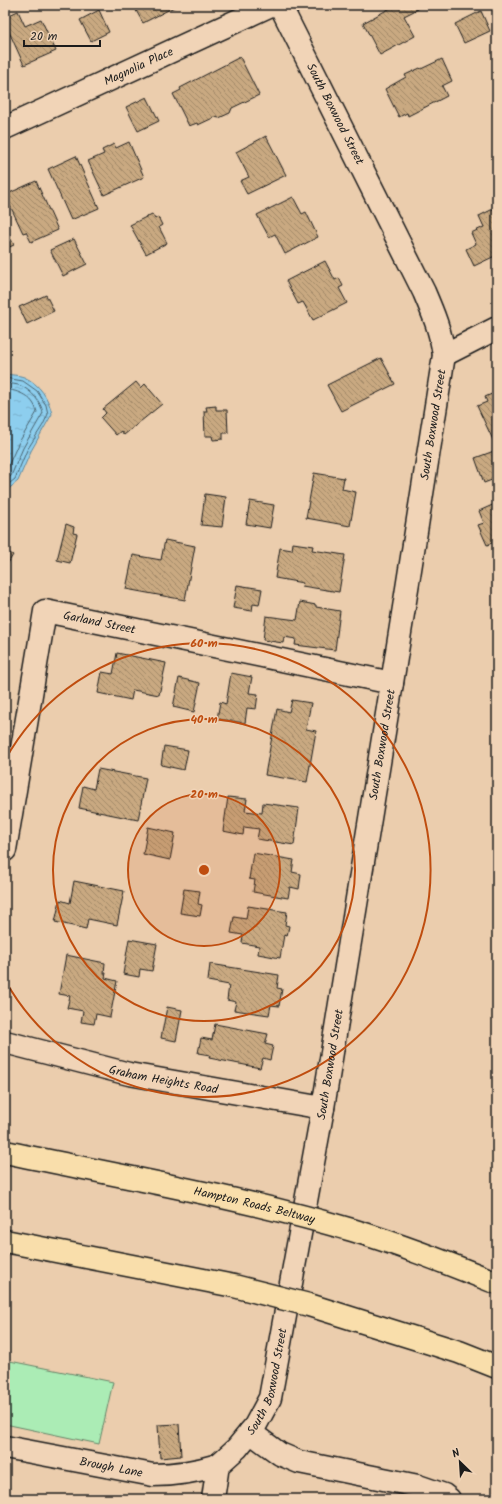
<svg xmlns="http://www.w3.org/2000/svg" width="502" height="1504" viewBox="0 0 502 1504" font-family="Kalam,sans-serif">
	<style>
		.park { fill: #abecb5; stroke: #648468 }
		.water { fill: url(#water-ripples); stroke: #60879a }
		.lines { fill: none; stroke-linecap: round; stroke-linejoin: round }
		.shore { stroke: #496370; stroke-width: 1 }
		.building { fill: url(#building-back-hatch); stroke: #1c1c1c }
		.minor-casing { stroke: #1c1c1c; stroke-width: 25 }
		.minor { stroke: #f1d4b7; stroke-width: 22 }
		.highway-bridge-casing { stroke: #1c1c1c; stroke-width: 25; stroke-linecap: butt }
		.highway-bridge { stroke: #f9deab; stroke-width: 22 }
		.ring { fill: none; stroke: #bf4d0f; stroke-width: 2 }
		.labels { text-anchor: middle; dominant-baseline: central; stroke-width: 3; stroke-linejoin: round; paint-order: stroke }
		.street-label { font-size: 12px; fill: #1c1c1c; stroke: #f1d4b7 }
		.centre { fill: #bf4d0f; stroke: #f1d4b7; stroke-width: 2 }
		.ring-label { font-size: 12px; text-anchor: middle; font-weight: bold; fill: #bf4d0f; stroke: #f1d4b7; stroke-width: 3; stroke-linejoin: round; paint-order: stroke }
	</style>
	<defs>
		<pattern id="water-ripples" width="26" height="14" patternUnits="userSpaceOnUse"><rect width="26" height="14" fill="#8dceee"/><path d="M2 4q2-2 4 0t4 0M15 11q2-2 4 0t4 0" fill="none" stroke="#79b0cc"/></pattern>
		<pattern id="building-back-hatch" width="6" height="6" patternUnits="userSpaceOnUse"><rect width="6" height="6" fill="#c9a981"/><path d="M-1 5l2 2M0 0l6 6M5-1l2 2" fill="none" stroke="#a28969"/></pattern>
	</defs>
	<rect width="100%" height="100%" fill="#ebcdad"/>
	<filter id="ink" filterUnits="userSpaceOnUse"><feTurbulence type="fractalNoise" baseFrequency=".025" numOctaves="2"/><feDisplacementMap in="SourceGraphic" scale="8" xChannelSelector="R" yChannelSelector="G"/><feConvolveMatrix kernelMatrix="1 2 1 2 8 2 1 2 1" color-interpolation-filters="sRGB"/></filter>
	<g filter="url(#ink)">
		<!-- park -->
		<path class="park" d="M 5,1360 L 113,1382 L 99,1444 L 5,1424 Z"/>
		<!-- water -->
		<path class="water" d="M 5,374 C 11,375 19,375 24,377 C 40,384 49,399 52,414 L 31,451 L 18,481 L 5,492 Z"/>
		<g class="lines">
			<!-- shore -->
			<path class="shore" d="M 5,378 L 23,381 L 37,391 L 46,405 L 48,414 L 43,425 L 27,450 L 15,479 L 5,487
				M 5,383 C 10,384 17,384 21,386 C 32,391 41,402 43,413 L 23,448 L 11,476 L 5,481
				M 5,389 C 19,391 33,396 37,412 L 18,444 L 5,473"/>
		</g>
		<!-- building -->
		<path class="building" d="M 133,5 L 178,5 L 143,23 Z
			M 396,5 L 415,5 L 418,9 L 404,16 L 415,36 L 380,55 L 363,23 Z
			M 99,10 L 109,32 L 91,41 L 80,20 Z
			M 18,11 L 25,26 L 41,19 L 56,51 L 24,65 L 5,23 L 5,17 Z
			M 481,11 L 490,31 L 464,43 L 455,24 Z
			M 240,57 L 259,95 L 232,108 L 230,113 L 219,118 L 215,117 L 198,125 L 197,123 L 189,126 L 173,94 L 181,90 L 180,88 Z
			M 442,59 L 452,81 L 442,86 L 447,96 L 408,116 L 407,113 L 399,117 L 385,89 L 406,77 L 405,75 L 420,68 L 421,69 Z
			M 147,97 L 159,121 L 138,131 L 126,107 Z
			M 266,136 L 286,175 L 247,194 L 240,181 L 249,177 L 236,152 Z
			M 129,142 L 144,177 L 104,195 L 88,161 L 104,154 L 102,150 L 114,144 L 116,148 Z
			M 76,156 L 99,208 L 71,220 L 48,169 Z
			M 36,181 L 58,230 L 31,242 L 26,232 L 23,233 L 5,195 Z
			M 293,197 L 302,214 L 306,212 L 318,237 L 285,254 L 275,234 L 269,237 L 257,215 Z
			M 497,207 L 497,255 L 474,266 L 466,249 L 476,244 L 471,233 L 484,227 L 479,216 Z
			M 152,214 L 155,219 L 158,217 L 162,225 L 159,227 L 167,243 L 146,254 L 130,225 Z
			M 5,228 L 14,245 L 5,249 Z
			M 74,239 L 87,264 L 63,276 L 50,250 Z
			M 325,261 L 335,280 L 339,278 L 343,286 L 339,288 L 347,303 L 313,320 L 303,302 L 298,304 L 286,281 Z
			M 46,295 L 54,311 L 27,324 L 19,307 Z
			M 381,358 L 395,384 L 341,411 L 327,385 Z
			M 136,382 L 141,388 L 145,384 L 162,404 L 124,435 L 121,431 L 116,435 L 101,418 L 106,413 L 103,409 Z
			M 494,393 L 497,398 L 497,440 L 494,442 L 477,406 L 487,402 L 485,397 Z
			M 216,406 L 216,410 L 227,410 L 228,433 L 223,433 L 223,439 L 213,440 L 212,436 L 205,436 L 204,411 L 207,411 L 206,407 Z
			M 494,451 L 497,459 L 497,478 L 484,483 L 475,458 Z
			M 314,473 L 344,478 L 342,489 L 356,492 L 350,526 L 306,518 Z
			M 205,494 L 226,497 L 222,527 L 201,525 Z
			M 250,501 L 274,505 L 270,528 L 246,524 Z
			M 497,503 L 497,541 L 487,545 L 478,525 L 484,523 L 479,511 Z
			M 66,524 L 74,527 L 73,533 L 77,534 L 70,563 L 57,560 Z
			M 165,540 L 195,546 L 185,600 L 126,589 L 133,555 L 161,560 Z
			M 293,543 L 313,546 L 312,550 L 345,555 L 339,592 L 302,586 L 303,583 L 275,578 L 280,548 L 292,550 Z
			M 5,550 L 13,555 L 5,568 Z
			M 237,585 L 262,589 L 259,605 L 253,604 L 252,611 L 233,608 Z
			M 300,602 L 316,605 L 316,607 L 340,611 L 335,650 L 295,645 L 296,639 L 284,637 L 283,643 L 263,640 L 266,616 L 297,620 Z
			M 117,653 L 166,663 L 159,695 L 133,690 L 131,700 L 98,693 L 102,672 L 113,674 Z
			M 231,673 L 252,677 L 249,693 L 258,694 L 256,709 L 247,708 L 245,723 L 217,719 L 220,702 L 226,704 Z
			M 179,678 L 200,683 L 194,712 L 173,707 Z
			M 292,700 L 311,703 L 306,729 L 316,731 L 307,782 L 265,775 L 277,709 L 289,712 Z
			M 164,746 L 188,750 L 184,770 L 161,765 Z
			M 98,769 L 146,778 L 138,820 L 79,808 L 83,786 L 94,789 Z
			M 228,797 L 247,799 L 245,811 L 262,813 L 263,803 L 299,808 L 294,845 L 257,839 L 259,829 L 244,827 L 243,835 L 223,831 Z
			M 148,827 L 175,833 L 170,860 L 143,854 Z
			M 253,853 L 294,860 L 292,872 L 301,874 L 299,889 L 290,887 L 288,898 L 253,892 L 255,880 L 249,879 Z
			M 74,881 L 124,891 L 117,925 L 88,919 L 86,929 L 55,922 L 60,900 L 70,903 Z
			M 184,889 L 200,891 L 198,904 L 202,905 L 200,916 L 180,913 Z
			M 248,906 L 287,912 L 285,925 L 289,926 L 287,936 L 284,935 L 280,958 L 258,954 L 259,946 L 242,943 L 243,935 L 231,933 L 234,917 L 246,919 Z
			M 129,939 L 157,944 L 152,971 L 140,969 L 139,977 L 123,974 Z
			M 66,955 L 105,963 L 104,973 L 106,973 L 105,978 L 117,981 L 110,1017 L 96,1014 L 94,1024 L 81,1022 L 83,1011 L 67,1008 L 70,996 L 59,994 Z
			M 210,964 L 279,975 L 277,988 L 282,989 L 279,1006 L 271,1005 L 269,1015 L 234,1010 L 236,1002 L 227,1000 L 229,985 L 208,981 Z
			M 167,1007 L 182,1010 L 176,1041 L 161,1038 Z
			M 215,1024 L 268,1034 L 265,1044 L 273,1046 L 270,1060 L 263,1058 L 260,1068 L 209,1058 L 210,1055 L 198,1053 L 201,1038 L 212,1040 Z
			M 179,1424 L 181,1456 L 160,1458 L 158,1425 Z"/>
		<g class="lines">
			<!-- minor casing -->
			<g class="minor-casing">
				<g id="minor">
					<path id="s1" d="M 5,128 L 271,5"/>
					<path d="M 444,355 L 497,328"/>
					<path id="s2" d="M 5,850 L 45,611 L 392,683"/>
					<path id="s3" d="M 5,1042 L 129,1074 L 323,1108"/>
					<path d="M 250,1432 L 280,1454 L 299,1462 L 418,1486 L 444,1495 L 449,1499"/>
					<path id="s4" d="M 5,1447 L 153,1475 C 177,1475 195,1472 218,1465"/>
					<path id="s5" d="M 213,1499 L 218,1465 L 237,1448 L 255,1426 L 270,1398 L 323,1108 L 392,683 L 444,355 C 441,332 433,313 424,292 L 280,5"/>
				</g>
			</g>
			<!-- minor -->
			<use href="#minor" class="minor"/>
			<!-- highway-bridge casing -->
			<g class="highway-bridge-casing">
				<g id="highway-bridge">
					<path id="s6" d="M 5,1152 C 121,1176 239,1197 352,1230 C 402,1245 449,1264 497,1283"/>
					<path d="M 5,1241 L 234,1286 L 309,1305 L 459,1352 L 497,1367"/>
				</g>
			</g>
			<!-- highway-bridge -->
			<use href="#highway-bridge" class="highway-bridge"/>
		</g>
	</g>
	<!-- distance rings -->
	<circle cx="204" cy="870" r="76" fill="#bf4d0f" fill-opacity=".12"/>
	<g class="ring">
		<circle cx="204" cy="870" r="76"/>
		<circle cx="204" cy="870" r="151"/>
		<path d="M5 760A227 227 0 1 1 5 980"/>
	</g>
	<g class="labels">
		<!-- street labels -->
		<g class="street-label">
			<text stroke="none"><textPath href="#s1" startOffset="147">Magnolia Place</textPath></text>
			<text transform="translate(335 114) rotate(63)">South Boxwood Street</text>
			<text stroke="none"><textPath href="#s5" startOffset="1107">South Boxwood Street</textPath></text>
			<text stroke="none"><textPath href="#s2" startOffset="298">Garland Street</textPath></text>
			<text stroke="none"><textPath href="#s5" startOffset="783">South Boxwood Street</textPath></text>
			<text stroke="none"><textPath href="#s5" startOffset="459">South Boxwood Street</textPath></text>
			<text stroke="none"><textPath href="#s3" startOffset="163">Graham Heights Road</textPath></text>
			<text stroke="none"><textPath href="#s6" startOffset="255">Hampton Roads Beltway</textPath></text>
			<text stroke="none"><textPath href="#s5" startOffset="135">South Boxwood Street</textPath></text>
			<text stroke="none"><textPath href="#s4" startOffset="108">Brough Lane</textPath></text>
		</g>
	</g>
	<circle cx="204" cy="870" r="6" class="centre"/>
	<g class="ring-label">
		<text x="204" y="647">60 m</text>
		<text x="204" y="723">40 m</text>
		<text x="204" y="798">20 m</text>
	</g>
	<!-- margin -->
	<rect width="502" height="1504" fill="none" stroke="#f1d4b7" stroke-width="20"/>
	<rect x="10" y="10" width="482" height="1484" fill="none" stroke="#1c1c1c" stroke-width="1.5" filter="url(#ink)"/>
	<!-- north arrow -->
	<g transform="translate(460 1462) rotate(335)" stroke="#f1d4b7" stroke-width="3" paint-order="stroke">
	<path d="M0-3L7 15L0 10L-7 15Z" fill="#1c1c1c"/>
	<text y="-6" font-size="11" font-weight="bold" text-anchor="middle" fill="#1c1c1c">N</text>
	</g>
	<!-- scale -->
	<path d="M24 40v6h76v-6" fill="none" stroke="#1c1c1c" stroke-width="2"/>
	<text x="30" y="40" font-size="12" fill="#1c1c1c" stroke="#f1d4b7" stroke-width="3" paint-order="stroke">20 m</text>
</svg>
